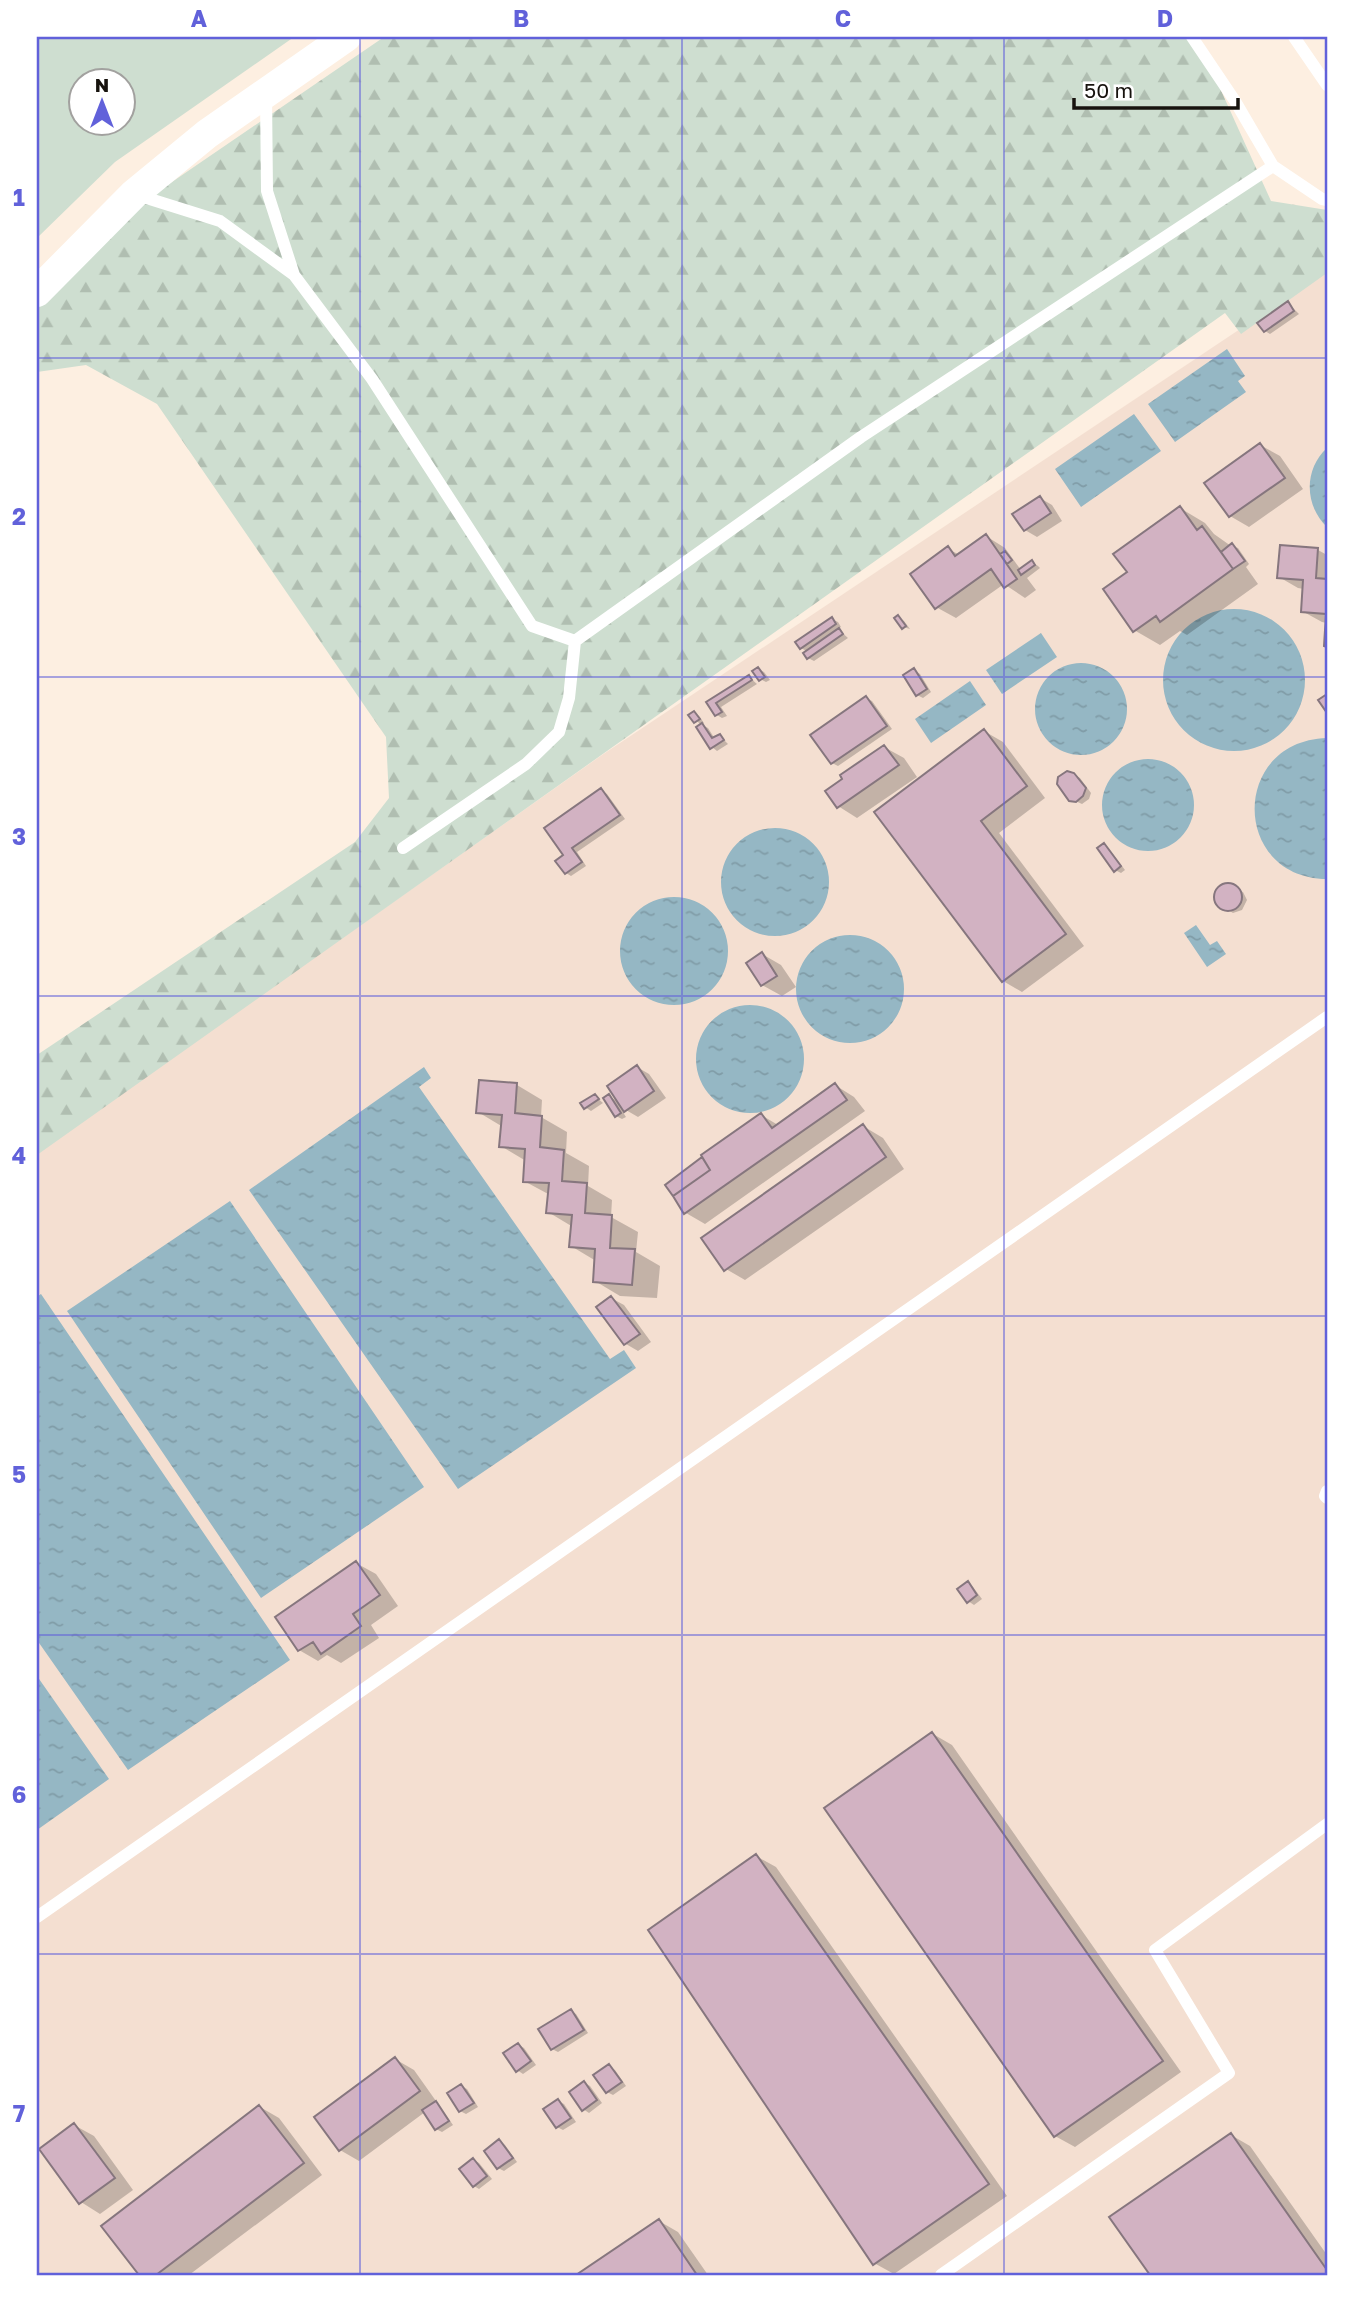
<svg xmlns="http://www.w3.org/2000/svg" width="1364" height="2312" viewBox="0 0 1364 2312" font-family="'Golos Text',sans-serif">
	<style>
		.industrial { fill: #f4dfd1 }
		.green { fill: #ceded0; fill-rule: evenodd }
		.forest { fill: url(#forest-firs) }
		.water { fill: url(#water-ripples) }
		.shadow { fill: #0003 }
		.building { fill: #d2b2c2; stroke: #86767e; stroke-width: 2 }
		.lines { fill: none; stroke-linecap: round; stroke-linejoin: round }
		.service { stroke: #fff; stroke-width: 12 }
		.tertiary { stroke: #fff; stroke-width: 30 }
		.grid { fill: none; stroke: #6161da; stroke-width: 2; stroke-opacity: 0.55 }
		.neatline { fill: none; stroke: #6161da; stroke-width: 2.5 }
		.grid-label { font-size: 23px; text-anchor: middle; font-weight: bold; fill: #6161da }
	</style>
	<defs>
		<pattern id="forest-firs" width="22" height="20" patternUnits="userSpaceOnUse" patternTransform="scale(1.75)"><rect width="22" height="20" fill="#ceded0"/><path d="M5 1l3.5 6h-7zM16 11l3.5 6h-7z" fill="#b0beb1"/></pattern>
		<pattern id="water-ripples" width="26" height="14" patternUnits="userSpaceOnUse" patternTransform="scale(1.75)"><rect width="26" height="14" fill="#95b7c4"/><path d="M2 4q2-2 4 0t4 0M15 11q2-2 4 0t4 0" fill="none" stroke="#809ca7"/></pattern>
	</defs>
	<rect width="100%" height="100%" fill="#fdefe1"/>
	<!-- industrial -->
	<path class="industrial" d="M 1327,271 L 1327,2275 L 37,2275 L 37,1153 L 602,755 Z"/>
	<!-- green -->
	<path class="green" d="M 37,37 L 294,37 L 115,162 L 37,238 ZM 80,80 L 122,80 L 122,122 L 80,122 Z"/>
	<!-- forest -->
	<path class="forest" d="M 384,37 L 1186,37 L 1214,75 L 1271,201 L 1327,210 L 1327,273 L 1241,334 L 1225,313 L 37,1155 L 37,1055 L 355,842 L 389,798 L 386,737 L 157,404 L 86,365 L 37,372 L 37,296 L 93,236 Z"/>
	<!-- water -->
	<path class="water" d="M 1227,349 L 1245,376 L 1238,381 L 1246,392 L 1175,442 L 1148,404 Z
		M 1134,414 L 1161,451 L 1081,507 L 1055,469 Z
		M 1327,448 L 1327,527 C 1304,505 1304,469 1327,448 Z
		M1163 680a71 71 0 1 1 142 0a71 71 0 1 1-142 0Z
		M 1041,633 L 1057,657 L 1002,694 L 986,670 Z
		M1035 709a46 46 0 1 1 92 0a46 46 0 1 1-92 0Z
		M 970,681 L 986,705 L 931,743 L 915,719 Z
		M 1327,738 L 1327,879 C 1231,878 1230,741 1327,738 Z
		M1102 805a46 46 0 1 1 92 0a46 46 0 1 1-92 0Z
		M721 882a54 54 0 1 1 108 0a54 54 0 1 1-108 0Z
		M620 951a54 54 0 1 1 108 0a54 54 0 1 1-108 0Z
		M 1196,925 L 1210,945 L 1217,941 L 1226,954 L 1207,967 L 1184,933 Z
		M796 989a54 54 0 1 1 108 0a54 54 0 1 1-108 0Z
		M696 1059a54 54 0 1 1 108 0a54 54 0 1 1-108 0Z
		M 424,1067 L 431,1078 L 419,1087 L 610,1359 L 624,1350 L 636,1368 L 458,1489 L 249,1190 Z
		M 230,1201 L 424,1487 L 261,1598 L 67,1311 Z
		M 41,1294 L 290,1660 L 128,1770 L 37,1640 L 37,1297 Z
		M 37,1676 L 109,1779 L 37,1830 Z"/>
	<!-- shadow -->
	<path class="shadow" d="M 1288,303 L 1299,314 L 1270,334 L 1265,331 Z
		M 1260,445 L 1280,456 L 1303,489 L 1249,527 L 1230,516 Z
		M 1040,498 L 1052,505 L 1062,521 L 1037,537 L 1025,530 Z
		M 1180,508 L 1205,523 L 1214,534 L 1231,546 L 1238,548 L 1249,564 L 1246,567 L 1258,584 L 1187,635 L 1180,631 L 1160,645 L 1134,630 L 1129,572 Z
		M 986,536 L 1005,548 L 1021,570 L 1032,562 L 1038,566 L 1040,568 L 1027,578 L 1036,590 L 1025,598 L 1004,584 L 956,618 L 936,607 L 948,549 L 960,555 Z
		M 1281,547 L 1318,550 L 1327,555 L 1327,623 L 1322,622 L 1302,611 L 1304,589 L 1298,588 L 1279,577 Z
		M 898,617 L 904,621 L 910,629 L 903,627 Z
		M 832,619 L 838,622 L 841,627 L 838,629 L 848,638 L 814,661 L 808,658 L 808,652 L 801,648 Z
		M 758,669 L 764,672 L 770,680 L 766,682 L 760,679 Z
		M 914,670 L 920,674 L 931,692 L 923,698 L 917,695 Z
		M 749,677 L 757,684 L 721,707 L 727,716 L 722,718 L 717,715 L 709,703 Z
		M 866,698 L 872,701 L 892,729 L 838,766 L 832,763 L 813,735 Z
		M 694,713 L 699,716 L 704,723 L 702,725 L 708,728 L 715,739 L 720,736 L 728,744 L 717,751 L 712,747 L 702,726 L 691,715 Z
		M 984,731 L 1003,742 L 1045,798 L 999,833 L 1084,946 L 1022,992 L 1003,981 L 876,812 Z
		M 884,747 L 904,758 L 917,777 L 857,818 L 838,806 Z
		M 1073,774 L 1080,778 L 1091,793 L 1089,799 L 1082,804 L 1071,799 Z
		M 601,790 L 607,794 L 625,819 L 577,852 L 586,866 L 571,876 L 566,873 L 565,855 Z
		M 1104,845 L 1109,849 L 1125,870 L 1121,873 L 1115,870 Z
		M 1228,885 L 1243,892 L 1247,900 L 1242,910 L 1233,913 L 1218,904 L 1216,896 L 1220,888 Z
		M 762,954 L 781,965 L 796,987 L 782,996 L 762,985 Z
		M 637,1067 L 649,1074 L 666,1098 L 638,1117 L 619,1106 L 626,1117 L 622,1119 L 616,1116 L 605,1099 L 609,1096 L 620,1103 Z
		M 517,1085 L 542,1100 L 541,1117 L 567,1132 L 566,1153 L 589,1166 L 588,1186 L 612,1200 L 611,1217 L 638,1232 L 636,1252 L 660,1266 L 657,1298 L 620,1296 L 595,1281 L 596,1261 L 571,1246 L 573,1227 L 548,1212 L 550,1195 L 524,1181 L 526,1161 L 501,1146 L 503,1127 L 478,1112 Z
		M 835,1085 L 854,1097 L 865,1111 L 705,1224 L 686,1213 L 667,1185 L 761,1115 L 778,1125 Z
		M 595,1096 L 603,1103 L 591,1111 L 585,1107 Z
		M 863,1126 L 883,1138 L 904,1169 L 745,1280 L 726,1269 Z
		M 611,1298 L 624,1305 L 651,1342 L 638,1351 L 626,1344 Z
		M 356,1563 L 376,1574 L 398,1606 L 371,1625 L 379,1638 L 341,1663 L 327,1655 L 318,1661 L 299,1650 Z
		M 968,1584 L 973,1587 L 982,1599 L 974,1605 L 968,1601 Z
		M 933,1734 L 952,1745 L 1181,2072 L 1075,2147 L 1055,2136 Z
		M 756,1856 L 776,1867 L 1007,2196 L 894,2274 L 874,2263 Z
		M 571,2011 L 576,2014 L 588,2033 L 558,2052 L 552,2049 Z
		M 519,2045 L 524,2048 L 536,2065 L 523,2074 L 517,2070 Z
		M 395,2059 L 414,2070 L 453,2125 L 442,2132 L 436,2129 L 425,2112 L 359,2161 L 340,2150 Z
		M 609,2067 L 615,2070 L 626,2086 L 613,2095 L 607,2092 L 596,2076 Z
		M 585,2083 L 590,2086 L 602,2103 L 589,2113 L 583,2109 Z
		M 461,2086 L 467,2089 L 478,2107 L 466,2114 L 460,2111 Z
		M 558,2101 L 564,2104 L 576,2122 L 563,2130 L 557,2127 Z
		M 260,2107 L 279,2118 L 322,2175 L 189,2275 L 141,2275 L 104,2226 Z
		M 74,2125 L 94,2136 L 133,2190 L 100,2214 L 81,2202 Z
		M 1231,2135 L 1250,2146 L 1327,2255 L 1327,2275 L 1152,2275 L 1112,2218 Z
		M 500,2141 L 505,2145 L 517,2162 L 504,2171 L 498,2168 Z
		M 474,2160 L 479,2163 L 492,2179 L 479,2189 L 474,2186 Z
		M 659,2221 L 678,2232 L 708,2275 L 579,2275 Z"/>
	<!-- building -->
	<path class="building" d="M 1288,301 L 1294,311 L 1264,332 L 1257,323 Z
		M 1260,443 L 1285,478 L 1229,517 L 1204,483 Z
		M 1040,496 L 1051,513 L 1024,531 L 1012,514 Z
		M 1180,506 L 1197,530 L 1202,526 L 1233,569 L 1160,622 L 1156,616 L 1133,632 L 1103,589 L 1127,572 L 1113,554 Z
		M 986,534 L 1017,579 L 1004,588 L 991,569 L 935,609 L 910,574 L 948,546 L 955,556 Z
		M 1232,543 L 1245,561 L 1233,569 L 1221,552 Z
		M 1280,545 L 1318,548 L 1316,578 L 1327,579 L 1327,647 L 1324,646 L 1326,614 L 1301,612 L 1303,580 L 1277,578 Z
		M 1005,551 L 1012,560 L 1007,564 L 1000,554 Z
		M 1032,560 L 1035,565 L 1021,575 L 1018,570 Z
		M 898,615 L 906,626 L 902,629 L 894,618 Z
		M 832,617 L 836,624 L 800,649 L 795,642 Z
		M 839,628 L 843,634 L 807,659 L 803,653 Z
		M 758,667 L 765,677 L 759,681 L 752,671 Z
		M 914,668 L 927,689 L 916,696 L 903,675 Z
		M 749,675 L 752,680 L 716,703 L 722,712 L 715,716 L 706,702 Z
		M 1327,694 L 1327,713 L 1318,700 Z
		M 866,696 L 887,726 L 831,764 L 810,735 Z
		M 694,711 L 700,719 L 694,723 L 688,715 Z
		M 702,723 L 712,738 L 720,734 L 724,740 L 710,749 L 696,727 Z
		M 984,729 L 1027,786 L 981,821 L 1066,934 L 1002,982 L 874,812 Z
		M 884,745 L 899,765 L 837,808 L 825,791 L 842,779 L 840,775 Z
		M 1067,771 L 1074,773 L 1086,788 L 1083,796 L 1076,802 L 1069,801 L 1057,784 L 1058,777 Z
		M 601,788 L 620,815 L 572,848 L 582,862 L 565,874 L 555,861 L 563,855 L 544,828 Z
		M 1104,843 L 1121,866 L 1114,872 L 1097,848 Z
		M1214 897a14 14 0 1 1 28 0a14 14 0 1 1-28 0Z
		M 762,952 L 777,976 L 761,986 L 746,963 Z
		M 637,1065 L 654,1091 L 624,1112 L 607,1086 Z
		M 479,1080 L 517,1083 L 515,1113 L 542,1116 L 540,1147 L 564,1150 L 562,1181 L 587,1183 L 585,1213 L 612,1215 L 610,1248 L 635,1249 L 632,1285 L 593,1282 L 595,1249 L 569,1247 L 572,1215 L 546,1213 L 549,1183 L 523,1182 L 525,1149 L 499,1147 L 502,1115 L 476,1113 Z
		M 835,1083 L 847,1100 L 684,1214 L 673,1196 L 710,1170 L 701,1155 L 761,1113 L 772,1128 Z
		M 595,1094 L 599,1099 L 584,1109 L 580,1103 Z
		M 609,1094 L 621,1113 L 615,1117 L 603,1098 Z
		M 863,1124 L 886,1157 L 724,1271 L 701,1238 Z
		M 702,1157 L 710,1170 L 673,1196 L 665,1185 Z
		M 611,1296 L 640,1334 L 624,1345 L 596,1307 Z
		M 356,1561 L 380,1595 L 353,1614 L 361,1626 L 321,1654 L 313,1642 L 298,1651 L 275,1617 Z
		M 968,1581 L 977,1595 L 967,1603 L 957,1589 Z
		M 932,1732 L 1163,2061 L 1054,2137 L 824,1808 Z
		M 756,1854 L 989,2184 L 873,2265 L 648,1930 Z
		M 571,2009 L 584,2030 L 551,2050 L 538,2029 Z
		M 518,2043 L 531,2061 L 516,2072 L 503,2053 Z
		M 395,2057 L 420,2091 L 339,2151 L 314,2117 Z
		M 609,2064 L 622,2082 L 606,2093 L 593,2075 Z
		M 584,2081 L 597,2100 L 582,2111 L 569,2092 Z
		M 461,2084 L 474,2103 L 459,2112 L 447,2093 Z
		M 558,2099 L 571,2118 L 556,2128 L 543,2109 Z
		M 436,2101 L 449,2121 L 435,2130 L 422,2110 Z
		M 259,2105 L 304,2163 L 156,2275 L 139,2275 L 101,2226 Z
		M 74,2123 L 115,2178 L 79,2204 L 39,2149 Z
		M 1231,2133 L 1327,2270 L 1327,2275 L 1150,2275 L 1109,2217 Z
		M 499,2139 L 513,2158 L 497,2169 L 484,2151 Z
		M 473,2158 L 487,2176 L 473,2187 L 459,2169 Z
		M 659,2219 L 697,2275 L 576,2275 Z"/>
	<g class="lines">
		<!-- service -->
		<path class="service" d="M 1192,37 L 1235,101 L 1273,166 L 1322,199 L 1327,200
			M 1294,37 L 1327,85
			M 266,95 L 267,191 L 294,275 L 372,379 L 532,626 L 575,641 L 861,437 L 1273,166
			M 137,195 L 220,221 L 294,275
			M 403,848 L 526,764 L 559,732 L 569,698 L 575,641
			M 1327,1491 L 1325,1496 L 1327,1498
			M 37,1917 L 1327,1017
			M 941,2275 L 1229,2073 L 1155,1950 L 1327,1824"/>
		<!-- tertiary -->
		<path class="tertiary" d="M 37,292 L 134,194 L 207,134 L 346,37"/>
	</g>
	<!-- grid -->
	<path class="grid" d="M 360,37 L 360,2275M 682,37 L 682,2275M 1004,37 L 1004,2275M 37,358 L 1327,358M 37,677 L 1327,677M 37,996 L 1327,996M 37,1316 L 1327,1316M 37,1635 L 1327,1635M 37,1954 L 1327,1954"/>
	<!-- border -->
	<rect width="1364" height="2312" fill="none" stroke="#ffffff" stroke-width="77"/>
	<!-- north arrow -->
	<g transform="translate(102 102)"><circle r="33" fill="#ffffff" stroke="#a2a19f" stroke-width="2"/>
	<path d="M0-5L12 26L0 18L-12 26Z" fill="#6161da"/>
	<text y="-10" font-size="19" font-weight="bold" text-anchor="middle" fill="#17130e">N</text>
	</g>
	<!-- scale -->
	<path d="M1074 98v10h164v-10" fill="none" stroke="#17130e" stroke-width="3.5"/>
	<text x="1084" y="98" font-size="21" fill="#17130e" stroke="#ffffff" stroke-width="5" paint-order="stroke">50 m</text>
	<rect x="38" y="38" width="1288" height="2236" class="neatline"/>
	<g class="grid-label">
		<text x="199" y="27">A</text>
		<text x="521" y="27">B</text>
		<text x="843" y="27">C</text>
		<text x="1165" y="27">D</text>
		<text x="19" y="206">1</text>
		<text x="19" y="525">2</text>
		<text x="19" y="845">3</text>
		<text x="19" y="1164">4</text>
		<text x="19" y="1483">5</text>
		<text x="19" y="1803">6</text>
		<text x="19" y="2122">7</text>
	</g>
</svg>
